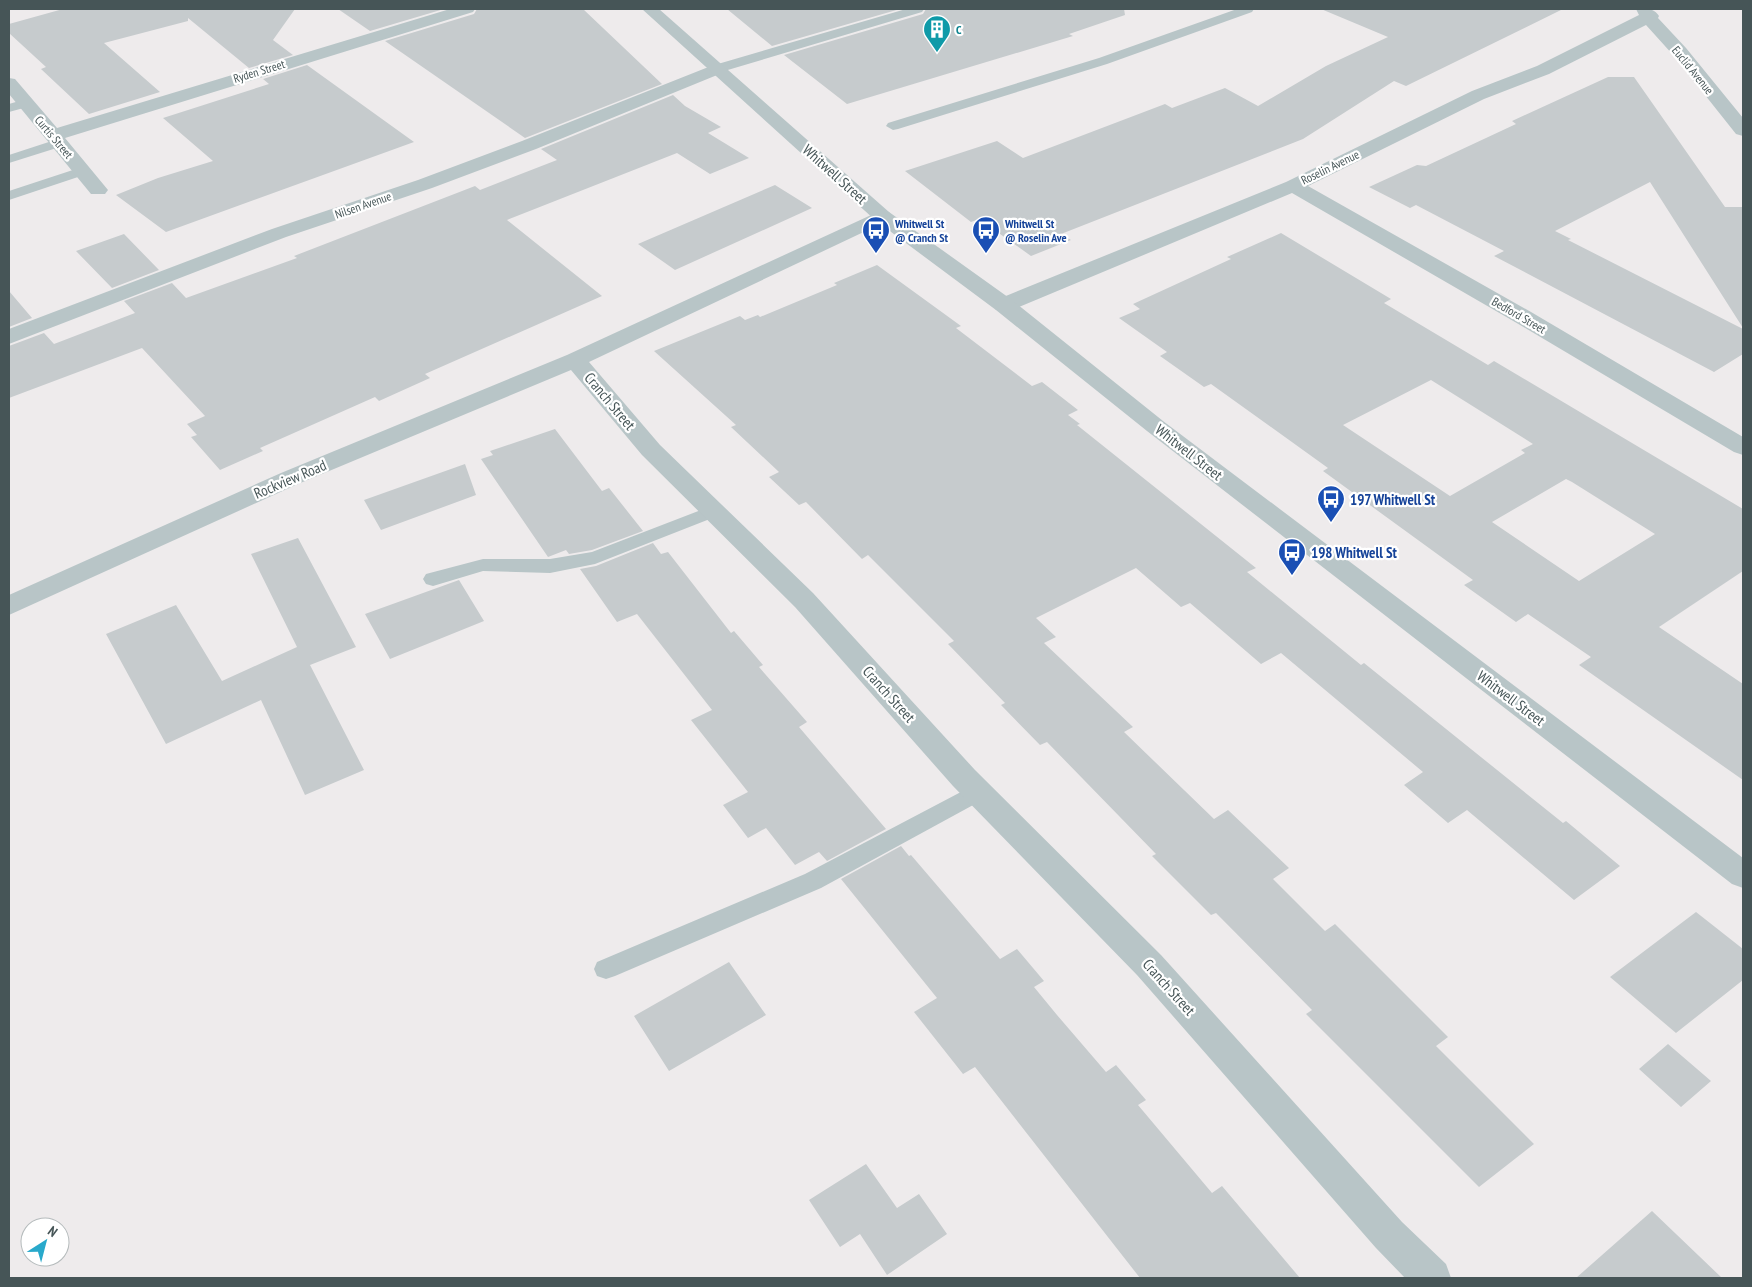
<svg xmlns="http://www.w3.org/2000/svg" width="1752" height="1287" viewBox="0 0 1752 1287" font-family="'PT Sans Narrow',sans-serif">
	<style>
		.building { fill: #c6cbcd; fill-rule: evenodd }
		.lines { fill: none; stroke-linecap: round; stroke-linejoin: round }
		.service { fill: #b8c5c7; fill-rule: evenodd }
		.minor { fill: #b8c5c7; fill-rule: evenodd }
		.tertiary { fill: #b8c5c7; fill-rule: evenodd }
		.labels { text-anchor: middle; dominant-baseline: central; stroke-width: 4.5; stroke-linejoin: round; paint-order: stroke }
		.far-culture-label { font-size: 12px; font-weight: bold; fill: #0d838f; stroke: #fff; text-anchor: start }
		.far-street-label { font-size: 12px; fill: #465557; stroke: #fff }
		.far-transit-label { font-size: 12px; font-weight: bold; fill: #164399; stroke: #fff; text-anchor: start }
		.street-label { font-size: 15px; fill: #465557; stroke: #fff }
		.transit-label { font-size: 15px; font-weight: bold; fill: #164399; stroke: #fff; text-anchor: start }
	</style>
	<rect width="100%" height="100%" fill="#eeebec"/>
	<!-- building -->
	<path class="building" d="M 63,9 L 295,9 L 273,40 L 293,55 L 249,68 L 188,18 L 188,21 L 104,43 L 160,92 L 89,114 L 41,69 L 46,67 L 9,33 L 9,24 Z
		M 338,9 L 444,9 L 370,31 Z
		M 477,9 L 583,9 L 662,84 L 525,138 L 385,41 L 474,14 Z
		M 727,9 L 900,9 L 772,46 Z
		M 926,9 L 1124,9 L 1125,15 L 1069,34 L 1073,36 L 847,104 L 784,55 L 923,14 Z
		M 1321,9 L 1563,9 L 1406,86 L 1394,81 L 1303,139 L 1061,234 L 1071,240 L 1031,256 L 979,219 L 971,222 L 905,171 L 997,141 L 1023,158 L 1165,104 L 1172,108 L 1225,88 L 1258,106 L 1326,66 L 1388,37 Z
		M 307,65 L 414,142 L 166,232 L 116,195 L 158,178 L 213,161 L 163,118 L 269,84 L 263,79 Z
		M 1608,77 L 1634,77 L 1725,207 L 1743,207 L 1743,328 L 1650,182 L 1555,231 L 1571,239 L 1568,240 L 1743,329 L 1743,354 L 1714,372 L 1494,256 L 1504,251 L 1416,205 L 1410,208 L 1369,187 L 1417,165 L 1426,166 L 1516,124 L 1512,121 Z
		M 673,95 L 685,106 L 721,127 L 708,133 L 749,158 L 710,174 L 677,153 L 507,220 L 602,296 L 425,374 L 430,378 L 379,401 L 375,397 L 260,448 L 263,451 L 220,470 L 191,437 L 197,435 L 187,424 L 205,416 L 142,348 L 9,398 L 9,346 L 44,333 L 54,344 L 135,313 L 124,301 L 172,283 L 186,298 L 297,258 L 294,256 L 475,186 L 480,190 L 557,160 L 541,149 Z
		M 775,185 L 812,208 L 675,270 L 638,244 Z
		M 1281,233 L 1391,299 L 1384,303 L 1488,365 L 1494,361 L 1743,509 L 1743,571 L 1659,627 L 1743,684 L 1743,780 L 1579,665 L 1591,657 L 1528,614 L 1516,622 L 1464,585 L 1473,580 L 1323,471 L 1328,468 L 1211,384 L 1204,387 L 1160,356 L 1167,352 L 1119,318 L 1140,309 L 1133,304 L 1231,259 L 1227,257 ZM 1431,380 L 1533,444 L 1521,450 L 1525,453 L 1450,496 L 1343,425 ZM 1566,479 L 1572,482 L 1655,534 L 1579,581 L 1492,522 Z
		M 124,234 L 159,270 L 112,288 L 76,251 Z
		M 877,265 L 961,326 L 956,328 L 1032,386 L 1042,382 L 1078,410 L 1068,415 L 1080,424 L 1077,425 L 1256,568 L 1247,572 L 1361,665 L 1364,663 L 1563,823 L 1566,821 L 1620,866 L 1574,900 L 1467,810 L 1448,823 L 1404,785 L 1423,772 L 1281,653 L 1261,664 L 1190,603 L 1181,607 L 1136,568 L 1036,618 L 1056,637 L 1044,643 L 1133,727 L 1124,732 L 1214,819 L 1228,810 L 1289,868 L 1273,879 L 1325,931 L 1335,924 L 1448,1037 L 1436,1046 L 1534,1144 L 1479,1187 L 1306,1014 L 1312,1010 L 1216,913 L 1211,915 L 1152,856 L 1156,854 L 1047,742 L 1040,745 L 1001,705 L 1005,703 L 948,644 L 954,641 L 868,555 L 862,559 L 806,502 L 799,505 L 769,477 L 779,472 L 731,427 L 736,425 L 654,351 L 740,316 L 745,320 L 758,315 L 760,317 L 837,285 L 834,283 Z
		M 9,291 L 32,318 L 9,327 Z
		M 555,429 L 602,491 L 609,488 L 643,531 L 592,550 L 569,554 L 566,550 L 548,557 L 481,459 L 493,455 L 490,451 Z
		M 465,464 L 476,495 L 381,530 L 364,500 Z
		M 298,538 L 356,647 L 310,665 L 364,770 L 305,795 L 261,700 L 166,744 L 106,634 L 176,605 L 222,681 L 297,647 L 251,554 Z
		M 653,543 L 661,554 L 668,552 L 731,633 L 734,631 L 763,665 L 759,667 L 807,722 L 799,727 L 886,829 L 827,861 L 819,852 L 795,865 L 766,828 L 748,838 L 723,805 L 748,792 L 691,720 L 712,710 L 637,614 L 617,622 L 580,569 L 596,566 Z
		M 459,580 L 484,621 L 390,659 L 365,614 Z
		M 901,846 L 909,856 L 911,855 L 1000,959 L 1017,949 L 1044,981 L 1034,987 L 1057,1015 L 1106,1072 L 1116,1065 L 1146,1100 L 1138,1105 L 1212,1193 L 1222,1186 L 1300,1278 L 1140,1278 L 975,1067 L 963,1074 L 914,1012 L 937,998 L 841,879 Z
		M 1696,912 L 1743,949 L 1743,980 L 1676,1033 L 1610,977 Z
		M 729,962 L 766,1015 L 669,1071 L 634,1016 Z
		M 1668,1044 L 1711,1081 L 1681,1107 L 1639,1069 Z
		M 866,1164 L 897,1208 L 919,1194 L 947,1234 L 887,1275 L 860,1234 L 840,1247 L 809,1200 Z
		M 1652,1211 L 1722,1278 L 1576,1278 Z"/>
	<g class="lines">
		<!-- service -->
		<path class="service" d="M 906,9 L 924,9 L 922,12 L 721,72 L 711,72 L 710,69 L 711,66 Z
			M 1237,9 L 1254,9 L 1252,12 L 1107,64 L 898,129 L 893,130 L 886,126 L 888,123 L 1099,58 Z
			M 26,99 L 33,103 L 31,106 L 9,112 L 9,104 Z
			M 58,139 L 63,140 L 65,143 L 63,146 L 9,163 L 9,155 Z
			M 82,167 L 87,168 L 89,171 L 87,174 L 9,200 L 9,191 Z
			M 714,505 L 720,507 L 723,511 L 720,515 L 595,564 L 550,573 L 483,571 L 433,586 L 426,584 L 423,579 L 426,574 L 483,559 L 550,559 L 592,552 Z
			M 978,783 L 986,786 L 989,792 L 986,798 L 821,888 L 615,976 L 606,979 L 597,976 L 594,969 L 597,962 L 805,874 Z"/>
		<!-- minor -->
		<path class="minor" d="M 450,9 L 475,9 L 473,12 L 65,138 L 108,190 L 105,194 L 91,194 L 9,94 L 9,78 L 15,79 L 57,128 Z
			M 1636,9 C 1645,8 1654,8 1659,16 L 1658,18 L 1686,48 L 1743,118 L 1743,136 L 1736,134 L 1674,56 L 1646,25 L 1549,74 L 1484,99 L 1308,186 L 1531,312 L 1743,437 L 1743,455 L 1734,452 L 1515,322 L 1292,193 L 1012,310 L 1004,311 L 996,310 L 993,305 L 996,300 L 1286,182 L 1472,91 L 1537,66 L 1639,15 Z
			M 716,64 L 722,65 L 725,69 L 722,73 L 536,149 L 432,188 L 286,237 L 9,344 L 9,329 L 272,229 L 418,180 L 522,141 Z
			M 882,210 L 889,212 L 892,216 L 889,220 L 589,362 L 660,445 L 813,593 L 975,770 L 1161,955 L 1402,1222 L 1446,1264 L 1451,1278 L 1405,1278 L 1376,1248 L 1137,975 L 953,786 L 795,607 L 642,455 L 571,370 L 298,484 L 9,615 L 9,595 L 281,473 L 567,355 Z"/>
		<!-- tertiary -->
		<path class="tertiary" d="M 642,9 L 659,9 L 889,212 L 1012,300 L 1163,421 L 1743,858 L 1743,888 L 1732,884 L 1147,431 L 996,310 L 875,220 Z"/>
	</g>
	<!-- icons -->
	<defs>
		<g id="building-pin" transform="scale(1.4375)"><path d="M0 17L-7.5 6A9.5 9.5 0 1 1 7.5 6Z" fill="#0f9aa8" stroke="#fff"/><path d="M-4-6H4V6H1V3H-1V6H-4ZM-2.5-4.3h1.7v1.8h-1.7ZM.8-4.3h1.7v1.8H.8ZM-2.5-1h1.7V.8h-1.7ZM.8-1h1.7V.8H.8Z" fill="#fff"/></g>
		<g id="bus-pin" transform="scale(1.4375)"><path d="M0 17L-7.5 6A9.5 9.5 0 1 1 7.5 6Z" fill="#1a4fb4" stroke="#fff"/><path d="M-5-6H5V4H4V6H2V4H-2V6H-4V4H-5ZM-3.5-4V0h7V-4ZM-3.5 1.2v1.5H-2V1.2ZM2 1.2v1.5H3.5V1.2Z" fill="#fff"/></g>
	</defs>
	<g fill-rule="evenodd">
		<use href="#building-pin" x="937" y="29"/>
		<use href="#bus-pin" x="876" y="230"/>
		<use href="#bus-pin" x="986" y="230"/>
		<use href="#bus-pin" x="1331" y="499"/>
		<use href="#bus-pin" x="1292" y="552"/>
	</g>
	<g class="labels">
		<!-- far-culture labels -->
		<g class="far-culture-label">
			<text x="956" y="29">C</text>
		</g>
		<!-- far-street labels -->
		<g class="far-street-label">
			<text transform="translate(1693 70) rotate(51)">Euclid Avenue</text>
			<text transform="translate(259 71) rotate(-17)">Ryden Street</text>
			<text transform="translate(54 137) rotate(50)">Curtis Street</text>
			<text transform="translate(1330 167) rotate(-26)">Roselin Avenue</text>
			<text transform="translate(363 205) rotate(-19)">Nilsen Avenue</text>
			<text transform="translate(1519 315) rotate(30)">Bedford Street</text>
		</g>
		<!-- far-transit labels -->
		<g class="far-transit-label">
			<text x="895" y="223">Whitwell St<tspan x="895" dy="14">@ Cranch St</tspan></text>
			<text x="1005" y="223">Whitwell St<tspan x="1005" dy="14">@ Roselin Ave</tspan></text>
		</g>
		<!-- street labels -->
		<g class="street-label">
			<text transform="translate(835 174) rotate(42)">Whitwell Street</text>
			<text transform="translate(610 401) rotate(50)">Cranch Street</text>
			<text transform="translate(1189 452) rotate(38)">Whitwell Street</text>
			<text transform="translate(290 479) rotate(-23)">Rockview Road</text>
			<text transform="translate(889 694) rotate(48)">Cranch Street</text>
			<text transform="translate(1511 698) rotate(37)">Whitwell Street</text>
			<text transform="translate(1169 987) rotate(48)">Cranch Street</text>
		</g>
		<!-- transit labels -->
		<g class="transit-label">
			<text x="1350" y="499">197 Whitwell St</text>
			<text x="1311" y="552">198 Whitwell St</text>
		</g>
	</g>
	<!-- border -->
	<rect width="1752" height="1287" fill="none" stroke="#465557" stroke-width="20"/>
	<!-- north arrow -->
	<g transform="translate(45 1242) rotate(36)"><circle r="24" fill="#ffffff" stroke="#b5bbbc"/>
	<path d="M0-4L9 19L0 12L-9 19Z" fill="#29a9cb"/>
	<text y="-8" font-size="14" font-weight="bold" text-anchor="middle" fill="#465557">N</text>
	</g>
</svg>
